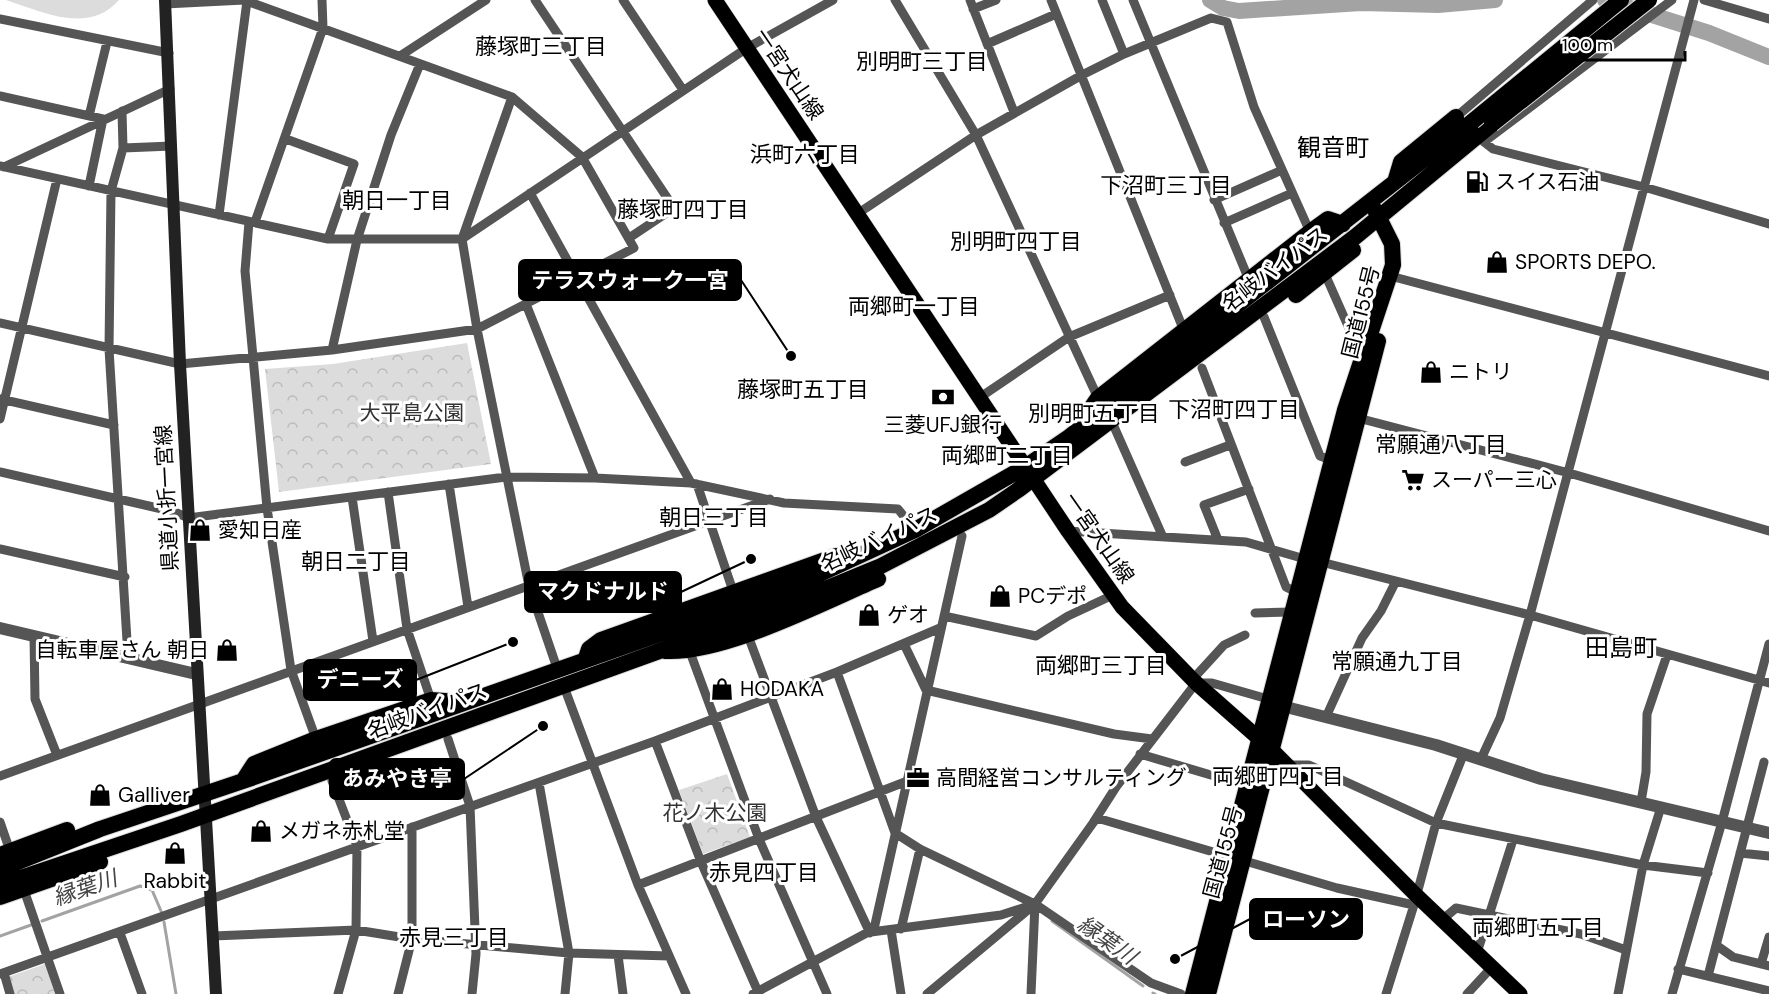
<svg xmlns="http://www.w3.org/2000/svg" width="1769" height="994" viewBox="0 0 1769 994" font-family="'DM Sans','Noto Sans JP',sans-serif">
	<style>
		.park { fill: url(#park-crowns) }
		.pitch { fill: #dcdcdc }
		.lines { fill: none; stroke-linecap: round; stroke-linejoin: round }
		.stream { stroke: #a3a3a3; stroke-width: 3 }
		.river { stroke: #a3a3a3; stroke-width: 16 }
		.primary-casing { stroke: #dbdbdb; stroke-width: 16 }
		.trunk-casing { stroke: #dbdbdb; stroke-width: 18 }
		.minor { stroke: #555; stroke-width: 9 }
		.tertiary { stroke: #555; stroke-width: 12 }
		.secondary { stroke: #222; stroke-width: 12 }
		.primary { stroke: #000; stroke-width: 15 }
		.trunk { stroke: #000; stroke-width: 16 }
		.trunk-bridge-casing { stroke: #dbdbdb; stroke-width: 18; stroke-linecap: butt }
		.trunk-bridge { stroke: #000; stroke-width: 16 }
		.labels { text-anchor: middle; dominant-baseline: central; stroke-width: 6; stroke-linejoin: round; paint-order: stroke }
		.street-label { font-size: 21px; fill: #000; stroke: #fff }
		.poi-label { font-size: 21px; fill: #000; stroke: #fff; text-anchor: start }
		.park-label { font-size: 21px; fill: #333; stroke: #fff }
		.neighbourhood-label { font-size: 22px; fill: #000; stroke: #fff }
		.water-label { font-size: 22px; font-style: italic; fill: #444; stroke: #fff }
		.quarter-label { font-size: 24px; fill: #000; stroke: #fff }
		.leader { fill: none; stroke: #000; stroke-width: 2 }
		.callout-dot { fill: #000; stroke: #fff; stroke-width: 2 }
		.callout { fill: #000; stroke: #000; stroke-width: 2 }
		.callout-label { font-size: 22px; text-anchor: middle; font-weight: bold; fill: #fff }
	</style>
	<defs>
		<pattern id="park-crowns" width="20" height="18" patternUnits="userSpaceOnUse" patternTransform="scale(1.5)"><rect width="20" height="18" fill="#dcdcdc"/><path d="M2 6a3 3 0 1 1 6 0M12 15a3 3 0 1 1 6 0" fill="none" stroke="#bbb"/></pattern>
	</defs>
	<rect width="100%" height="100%" fill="#fff"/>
	<!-- park -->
	<path class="park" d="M 467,343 L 491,464 L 279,492 L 265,369 L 333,364 Z
		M 727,774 L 750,837 L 703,854 L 679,790 Z
		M 45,964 L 55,994 L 14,994 L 8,977 Z"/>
	<!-- pitch -->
	<path class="pitch" d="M 6,0 L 119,0 C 88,35 43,12 6,0 Z"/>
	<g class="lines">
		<!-- stream -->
		<path class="stream" d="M 42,921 L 140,886 L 152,890 L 161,911
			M 1052,921 L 1143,986
			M 164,922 L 176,994
			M 0,936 L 31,925
			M 1153,993 L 1155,994"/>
		<!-- river -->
		<path class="river" d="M 1210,0 L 1223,8 L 1239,11 L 1361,3 L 1438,5 L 1495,0
			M 1605,0 L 1709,33 L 1769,57"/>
		<!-- primary casing -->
		<g class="primary-casing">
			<path id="primary" d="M 715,0 L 1068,531 L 1122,607 L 1196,683 L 1272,750 L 1416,895 L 1520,994"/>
		</g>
		<!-- trunk casing -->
		<g class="trunk-casing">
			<path id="trunk" d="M 1395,182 L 1401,162 L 1456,117
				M 1296,295 L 1353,250
				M 1088,422 L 1089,411 L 1098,398 L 1310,232 L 1328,219 L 1343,224
				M 665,651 C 724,654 822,603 878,579
				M 586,658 L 589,649 L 601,640 L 836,556
				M 243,781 L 254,764 L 316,739 L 431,700 L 458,702
				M 0,855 L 67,830
				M 0,869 L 100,829 L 243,781 L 787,589 L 915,530 L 1025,467 L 1069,437 L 1473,121
				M 0,885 L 181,824 L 784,606 L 879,567 L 989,510 L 1018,490 L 1355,237 L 1492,124
				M 0,897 L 100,862
				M 1193,994 L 1345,410 L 1393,265 L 1392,244 L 1375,210
				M 1208,994 L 1378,341"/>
		</g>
		<!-- minor -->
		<path class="minor" d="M 535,0 L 674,208 L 629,238
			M 623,0 L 683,90
			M 895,0 L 976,135 L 1098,398
			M 970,0 L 1014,112
			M 1051,0 L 1184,331
			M 1102,0 L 1124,54
			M 1133,0 L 1249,280
			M 1672,0 L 1484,142 L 1493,149 L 1644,187 L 1769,224
			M 1704,0 L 1769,19
			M 165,4 L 244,0
			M 973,9 L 996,0
			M 0,19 L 169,53
			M 987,44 L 1056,14
			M 400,56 L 486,0
			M 0,96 L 103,119 L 89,186
			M 512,97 L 462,239 L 477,329 L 529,586 L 558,671
			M 122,111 L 123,148 L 111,191 L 109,349 L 128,657
			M 89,116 L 107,42
			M 1456,117 L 1593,0
			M 286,139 L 354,164 L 328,239
			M 123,148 L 172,146
			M 0,166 L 328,239 L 462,239 L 747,48 L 833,0
			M 4,167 L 170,89
			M 530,193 L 691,483
			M 1214,200 L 1282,170
			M 857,214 L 976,135 L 1082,75 L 1124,54 L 1211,18 L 1227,22 L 1254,107 L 1310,232
			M 219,215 L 247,1
			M 249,222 L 245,271 L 267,508 L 291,670 L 316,739
			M 255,222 L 323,28 L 322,0
			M 1224,223 L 1292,193
			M 1325,274 L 1352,335 L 1367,342
			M 1394,277 L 1769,376
			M 526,304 L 595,478
			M 1264,317 L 1320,456 L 1331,460
			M 0,323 L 180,364 L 332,350 L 477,329 L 634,248 L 582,157 L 512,97 L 244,0
			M 332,350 L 357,240 L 391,135 L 420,64
			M 1202,368 L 1286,587 L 1296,592
			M 979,398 L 1069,337 L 1170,295
			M 0,399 L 114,425
			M 1358,418 L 1569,473 L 1769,531
			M 0,419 L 57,179
			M 1112,422 L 1162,535
			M 1185,462 L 1230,445
			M 0,472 L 175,512 L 188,518 L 506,477 L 595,478 L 691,483 L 784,503 L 898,509 L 915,530
			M 449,484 L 468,607
			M 697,484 L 734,594
			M 388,492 L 407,629 L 431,700
			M 352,497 L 373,641
			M 1068,531 L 1246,542 L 1305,559
			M 1218,540 L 1204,505 L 1249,489
			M 0,549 L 125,577
			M 1321,562 L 1530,615 L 1769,683
			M 1255,613 L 1291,612
			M 944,616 L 1036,636 L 1068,616 L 1113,595
			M 747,633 L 816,817 L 870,933
			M 34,636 L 35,699 L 57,755
			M 904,644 L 926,690 L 1114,734 L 1152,739
			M 690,652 L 759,839 L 827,994
			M 837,672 L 895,833 L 920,849 L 1035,904 L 1151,983 L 1181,994
			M 1192,680 L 1224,645 L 1245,635
			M 563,684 L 638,885 L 686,994
			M 1326,717 L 1362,638 L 1381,611 L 1396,581
			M 448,739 L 470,806 L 476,954 L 472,994
			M 655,741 L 701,862 L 759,994
			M 1140,754 L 1248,786
			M 1481,759 L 1500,718 L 1530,615 L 1694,0
			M 1288,765 L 1309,765 L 1436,823 L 1643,865 L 1708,873
			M 0,776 L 770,499
			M 332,781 L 357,846 L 356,930 L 338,994
			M 539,783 L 569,953 L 565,994
			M 1641,802 L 1646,772 L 1647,714 L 1667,655
			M 1097,818 L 1227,856
			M 0,822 L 10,851
			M 1740,853 L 1769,856
			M 1245,861 L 1337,888 L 1414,905
			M 638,885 L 910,780
			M 24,890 L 60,994
			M 1442,920 L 1456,908 L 1581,934 L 1626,950
			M 901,929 L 920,849
			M 891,930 L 901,994
			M 871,932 L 1001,915 L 1035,904 L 1031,994
			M 120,933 L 142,994
			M 213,936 L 356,930 L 412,939 L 569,953 L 669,956
			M 1716,945 L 1733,957 L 1769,966
			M 1477,953 L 1513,840
			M 618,955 L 623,994
			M 1761,964 L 1769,937
			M 1678,969 L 1769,991
			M 4,973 L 10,994
			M 0,974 L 655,741 L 837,672 L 940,628
			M 1708,976 L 1764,762
			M 398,994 L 412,939 L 412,827
			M 753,994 L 874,929 L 962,536
			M 927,994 L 1035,904 L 1093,823 L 1116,787 L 1196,683 L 1212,683 L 1268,699
			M 1386,994 L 1414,905 L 1436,823 L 1464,753
			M 1467,994 L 1492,967
			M 1618,994 L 1643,865 L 1661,807
			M 1672,994 L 1722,822 L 1769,644"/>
		<!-- tertiary -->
		<path class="tertiary" d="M 0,628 L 196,674
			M 1282,706 L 1436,745 L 1541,779 L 1769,833"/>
		<!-- secondary -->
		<path class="secondary" d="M 165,0 L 180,364 L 216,994"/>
		<!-- primary -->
		<use href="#primary" class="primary"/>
		<!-- trunk -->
		<use href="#trunk" class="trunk"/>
		<!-- trunk-bridge casing -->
		<g class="trunk-bridge-casing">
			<path id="trunk-bridge" d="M 1473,121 L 1621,0
				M 1492,124 L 1649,0"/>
		</g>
		<!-- trunk-bridge -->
		<use href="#trunk-bridge" class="trunk-bridge"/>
	</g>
	<!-- icons -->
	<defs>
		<g id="fuel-bare" transform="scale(1.8)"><path d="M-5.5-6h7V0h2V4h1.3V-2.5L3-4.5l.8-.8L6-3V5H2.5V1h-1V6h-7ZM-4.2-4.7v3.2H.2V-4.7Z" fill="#000" stroke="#fff" stroke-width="2.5" paint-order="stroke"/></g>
		<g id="shop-bare" transform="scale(1.8)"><path d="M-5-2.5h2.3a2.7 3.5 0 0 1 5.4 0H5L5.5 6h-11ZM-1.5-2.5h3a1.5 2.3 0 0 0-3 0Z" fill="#000" stroke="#fff" stroke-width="2.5" paint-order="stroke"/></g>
		<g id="bank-bare" transform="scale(1.8)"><path d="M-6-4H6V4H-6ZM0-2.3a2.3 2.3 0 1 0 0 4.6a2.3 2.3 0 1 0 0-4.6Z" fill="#000" stroke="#fff" stroke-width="2.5" paint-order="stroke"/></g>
		<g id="supermarket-bare" transform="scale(1.8)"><path d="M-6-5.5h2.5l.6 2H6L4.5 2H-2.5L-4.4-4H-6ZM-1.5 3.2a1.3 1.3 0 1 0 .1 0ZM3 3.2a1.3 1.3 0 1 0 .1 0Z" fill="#000" stroke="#fff" stroke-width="2.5" paint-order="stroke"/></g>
		<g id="office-bare" transform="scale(1.8)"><path d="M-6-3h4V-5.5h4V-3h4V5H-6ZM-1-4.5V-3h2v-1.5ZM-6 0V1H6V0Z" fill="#000" stroke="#fff" stroke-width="2.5" paint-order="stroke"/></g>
	</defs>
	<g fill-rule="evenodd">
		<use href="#fuel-bare" x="1477" y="182"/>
		<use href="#shop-bare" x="1497" y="262"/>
		<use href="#shop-bare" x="1431" y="372"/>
		<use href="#bank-bare" x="943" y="397"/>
		<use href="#supermarket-bare" x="1413" y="480"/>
		<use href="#shop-bare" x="200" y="530"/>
		<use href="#shop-bare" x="1000" y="596"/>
		<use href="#shop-bare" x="869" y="615"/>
		<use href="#shop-bare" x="227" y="650"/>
		<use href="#shop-bare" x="722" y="689"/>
		<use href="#office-bare" x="918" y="778"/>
		<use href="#shop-bare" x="100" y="795"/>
		<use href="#shop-bare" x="261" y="831"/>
		<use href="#shop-bare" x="175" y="853"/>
	</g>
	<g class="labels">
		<!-- street labels -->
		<g class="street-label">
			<text transform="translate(789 74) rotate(56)">一宮犬山線</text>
			<text transform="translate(1275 269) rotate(-37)">名岐バイパス</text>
			<text transform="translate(1361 312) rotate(-76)">国道155号</text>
			<text transform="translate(167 498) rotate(-93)">県道小折一宮線</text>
			<text transform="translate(1099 538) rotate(55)">一宮犬山線</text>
			<text transform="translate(879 539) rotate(-25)">名岐バイパス</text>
			<text transform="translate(427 711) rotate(-20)">名岐バイパス</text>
			<text transform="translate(1223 852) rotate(-75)">国道155号</text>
		</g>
		<!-- poi labels -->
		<g class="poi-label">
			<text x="1495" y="182">スイス石油</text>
			<text x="1515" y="262">SPORTS DEPO.</text>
			<text x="1449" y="372">ニトリ</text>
			<text x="943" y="425" text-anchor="middle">三菱UFJ銀行</text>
			<text x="1431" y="480">スーパー三心</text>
			<text x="218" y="530">愛知日産</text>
			<text x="1018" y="596">PCデポ</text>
			<text x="887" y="615">ゲオ</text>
			<text x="209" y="650" text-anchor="end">自転車屋さん 朝日</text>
			<text x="740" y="689">HODAKA</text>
			<text x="936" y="778">高間経営コンサルティング</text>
			<text x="118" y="795">Galliver</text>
			<text x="279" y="831">メガネ赤札堂</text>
			<text x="175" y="881" text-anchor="middle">Rabbit</text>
		</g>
		<!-- park labels -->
		<g class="park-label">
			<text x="412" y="413">大平島公園</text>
			<text x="715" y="813">花ノ木公園</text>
		</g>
		<!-- neighbourhood labels -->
		<g class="neighbourhood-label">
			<text x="541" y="46">藤塚町三丁目</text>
			<text x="922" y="61">別明町三丁目</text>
			<text x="805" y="154">浜町六丁目</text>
			<text x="1166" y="185">下沼町三丁目</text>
			<text x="397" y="200">朝日一丁目</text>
			<text x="683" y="209">藤塚町四丁目</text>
			<text x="1016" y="241">別明町四丁目</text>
			<text x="914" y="306">両郷町一丁目</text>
			<text x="803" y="389">藤塚町五丁目</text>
			<text x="1234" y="409">下沼町四丁目</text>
			<text x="1094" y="413">別明町五丁目</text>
			<text x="1441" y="444">常願通八丁目</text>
			<text x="1007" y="455">両郷町二丁目</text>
			<text x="714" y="517">朝日三丁目</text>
			<text x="356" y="561">朝日二丁目</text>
			<text x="1397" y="661">常願通九丁目</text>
			<text x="1101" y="665">両郷町三丁目</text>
			<text x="1278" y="776">両郷町四丁目</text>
			<text x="764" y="872">赤見四丁目</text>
			<text x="1538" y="927">両郷町五丁目</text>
			<text x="454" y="937">赤見三丁目</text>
		</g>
		<!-- water labels -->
		<g class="water-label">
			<text transform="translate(85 888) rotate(-19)">縁葉川</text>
			<text transform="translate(1107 940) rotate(35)">縁葉川</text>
		</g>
		<!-- quarter labels -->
		<g class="quarter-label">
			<text x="1333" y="147">観音町</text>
			<text x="1621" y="647">田島町</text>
		</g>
	</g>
	<!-- callouts -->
	<path class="leader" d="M791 356L741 280M751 559L681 592M513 642L416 680M543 726L464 779M1175 959L1250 919"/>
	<g class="callout-dot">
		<circle cx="791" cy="356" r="6"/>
		<circle cx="751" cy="559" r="6"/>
		<circle cx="513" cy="642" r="6"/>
		<circle cx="543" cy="726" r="6"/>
		<circle cx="1175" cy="959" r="6"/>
	</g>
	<g class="callout">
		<rect x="519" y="260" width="222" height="40" rx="6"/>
		<rect x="525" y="572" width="156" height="40" rx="6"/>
		<rect x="304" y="660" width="112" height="40" rx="6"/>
		<rect x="330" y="759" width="134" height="40" rx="6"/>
		<rect x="1250" y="899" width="112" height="40" rx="6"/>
	</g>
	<g class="callout-label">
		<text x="630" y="288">テラスウォーク一宮</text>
		<text x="603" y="599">マクドナルド</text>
		<text x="360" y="687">デニーズ</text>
		<text x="397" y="786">あみやき亭</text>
		<text x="1306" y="927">ローソン</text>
	</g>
	<!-- scale -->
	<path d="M1553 51v9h132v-9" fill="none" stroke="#000000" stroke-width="3"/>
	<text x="1562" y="51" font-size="18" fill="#000000" stroke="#ffffff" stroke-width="4.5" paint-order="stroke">100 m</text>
</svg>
